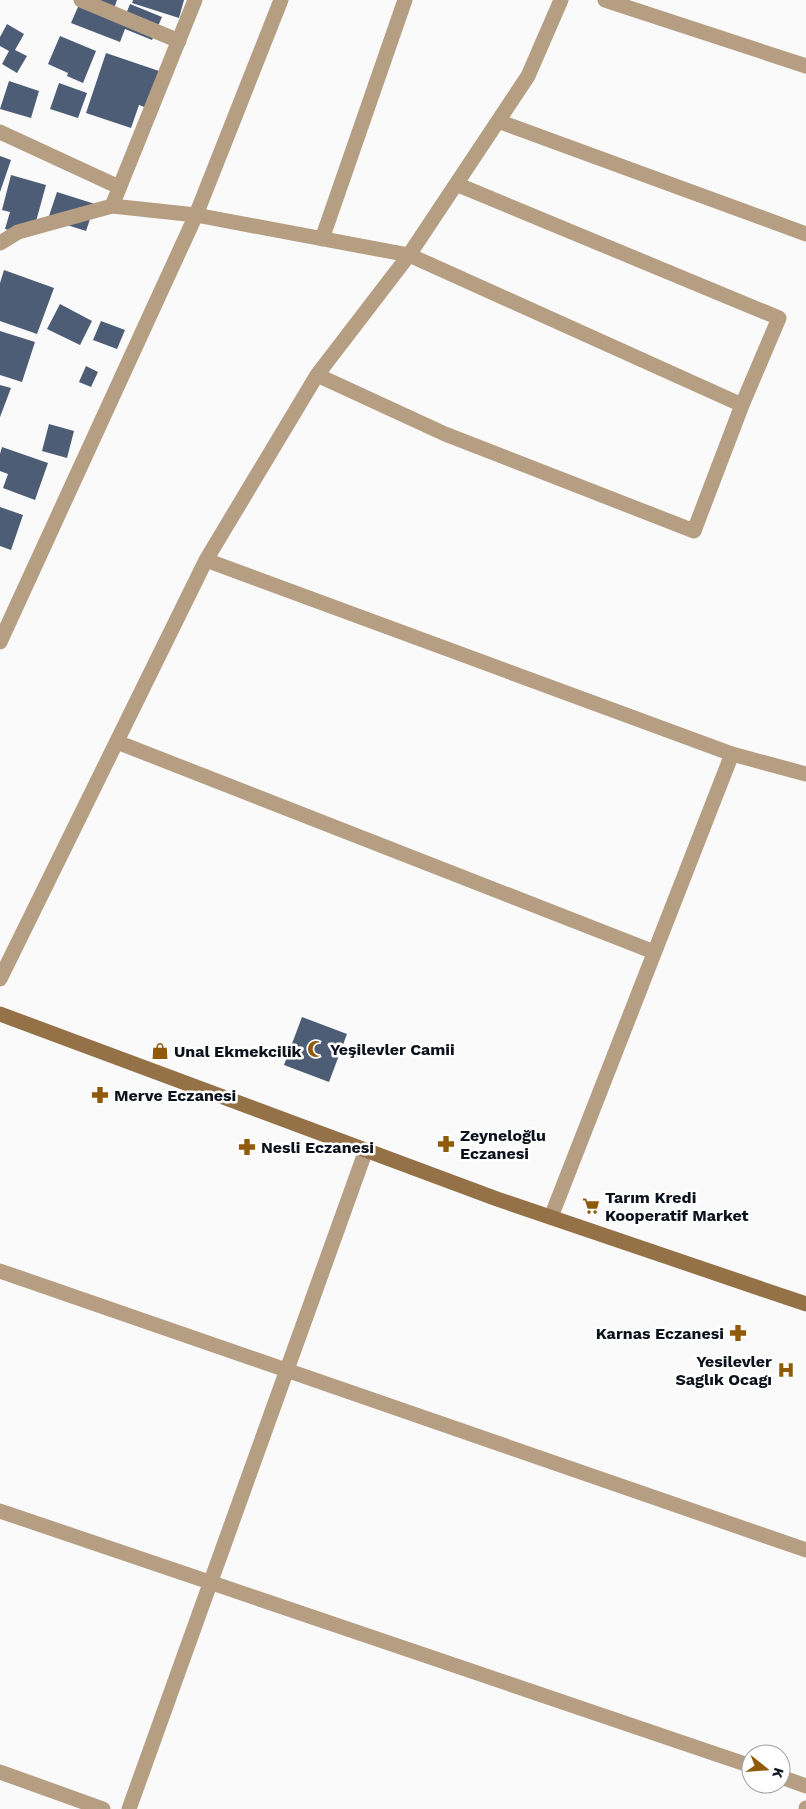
<svg xmlns="http://www.w3.org/2000/svg" width="806" height="1809" viewBox="0 0 806 1809" font-family="'Work Sans',sans-serif">
	<style>
		.building { fill: #4d5d76 }
		.lines { fill: none; stroke-linecap: round; stroke-linejoin: round }
		.street { stroke: #b69e83; stroke-width: 15 }
		.secondary { stroke: #957148; stroke-width: 15 }
		.labels { text-anchor: middle; dominant-baseline: central; stroke-width: 5; stroke-linejoin: round; paint-order: stroke }
		.poi-label { font-size: 16px; font-weight: bold; fill: #0d131d; stroke: #fff; text-anchor: start }
	</style>
	<rect width="100%" height="100%" fill="#fafafa"/>
	<!-- building -->
	<path class="building" d="M 81,0 L 117,0 L 112,14 L 124,19 L 130,4 L 162,17 L 152,40 L 125,29 L 120,42 L 71,23 Z
		M 133,0 L 184,0 L 179,18 L 132,3 Z
		M 7,24 L 24,34 L 15,50 L 27,56 L 17,73 L 2,64 L 9,51 L 0,46 L 0,37 Z
		M 60,36 L 96,51 L 83,83 L 67,76 L 68,73 L 48,64 Z
		M 106,53 L 159,71 L 147,108 L 139,105 L 131,128 L 86,113 Z
		M 9,81 L 39,91 L 31,118 L 0,109 Z
		M 59,83 L 87,93 L 78,118 L 50,109 Z
		M 0,156 L 11,160 L 0,192 Z
		M 11,175 L 46,185 L 32,236 L 5,229 L 10,212 L 2,210 Z
		M 57,192 L 95,204 L 86,231 L 48,219 Z
		M 4,270 L 54,288 L 37,334 L 0,321 L 0,283 Z
		M 60,304 L 92,321 L 80,345 L 47,329 Z
		M 101,321 L 125,330 L 117,349 L 93,340 Z
		M 0,331 L 35,342 L 22,382 L 0,375 Z
		M 86,366 L 98,372 L 91,387 L 79,382 Z
		M 0,385 L 11,388 L 0,417 Z
		M 49,424 L 74,431 L 67,458 L 42,451 Z
		M 2,447 L 48,463 L 35,500 L 3,488 L 8,474 L 0,471 L 0,454 Z
		M 0,507 L 23,515 L 11,550 L 0,546 Z
		M 302,1017 L 347,1034 L 329,1082 L 284,1065 Z"/>
	<g class="lines">
		<!-- street -->
		<path class="street" d="M 81,0 L 179,41
			M 605,0 L 806,66
			M 498,121 L 806,234
			M 0,132 L 119,187
			M 112,206 L 195,0
			M 322,239 L 405,0
			M 0,243 L 18,232 L 112,206 L 196,215 L 409,255 L 742,405
			M 317,375 L 445,434 L 694,531 L 742,405 L 779,318 L 456,184
			M 206,560 L 732,754 L 806,774
			M 0,642 L 196,215 L 281,0
			M 117,742 L 654,952
			M 0,979 L 206,560 L 317,375 L 409,255 L 528,76 L 561,0
			M 551,1217 L 732,754
			M 0,1271 L 806,1550
			M 0,1511 L 751,1766
			M 0,1772 L 103,1809
			M 781,1777 L 806,1786
			M 129,1809 L 366,1150
			M 806,1809 L 806,1808"/>
		<!-- secondary -->
		<path class="secondary" d="M 0,1014 L 497,1199 L 806,1304"/>
	</g>
	<!-- icons -->
	<defs>
		<g id="mosque-bare" transform="scale(1.35)"><path d="M3.5-4.9A6 6 0 1 0 3.5 4.9A5 5 0 1 1 3.5-4.9Z" fill="#8f5b0b" stroke="#fff" stroke-width="2.5" paint-order="stroke"/></g>
		<g id="shop-bare" transform="scale(1.35)"><path d="M-5-2.5h2.3a2.7 3.5 0 0 1 5.4 0H5L5.5 6h-11ZM-1.5-2.5h3a1.5 2.3 0 0 0-3 0Z" fill="#8f5b0b" stroke="#fff" stroke-width="2.5" paint-order="stroke"/></g>
		<g id="pharmacy-bare" transform="scale(1.35)"><path d="M-2-6h4v4h4v4h-4v4h-4v-4h-4v-4h4Z" fill="#8f5b0b" stroke="#fff" stroke-width="2.5" paint-order="stroke"/></g>
		<g id="supermarket-bare" transform="scale(1.35)"><path d="M-6-5.5h2.5l.6 2H6L4.5 2H-2.5L-4.4-4H-6ZM-1.5 3.2a1.3 1.3 0 1 0 .1 0ZM3 3.2a1.3 1.3 0 1 0 .1 0Z" fill="#8f5b0b" stroke="#fff" stroke-width="2.5" paint-order="stroke"/></g>
		<g id="hospital-bare" transform="scale(1.35)"><path d="M-5-5h3v3.5h4V-5h3V5h-3V1.5h-4V5h-3Z" fill="#8f5b0b" stroke="#fff" stroke-width="2.5" paint-order="stroke"/></g>
	</defs>
	<g fill-rule="evenodd">
		<use href="#mosque-bare" x="316" y="1049"/>
		<use href="#shop-bare" x="160" y="1051"/>
		<use href="#pharmacy-bare" x="100" y="1095"/>
		<use href="#pharmacy-bare" x="446" y="1144"/>
		<use href="#pharmacy-bare" x="247" y="1147"/>
		<use href="#supermarket-bare" x="591" y="1206"/>
		<use href="#pharmacy-bare" x="738" y="1333"/>
		<use href="#hospital-bare" x="786" y="1370"/>
	</g>
	<g class="labels">
		<!-- poi labels -->
		<g class="poi-label">
			<text x="330" y="1049">Yeşilevler Camii</text>
			<text x="174" y="1051">Unal Ekmekcilik</text>
			<text x="114" y="1095">Merve Eczanesi</text>
			<text x="460" y="1135">Zeyneloğlu<tspan x="460" dy="18">Eczanesi</tspan></text>
			<text x="261" y="1147">Nesli Eczanesi</text>
			<text x="605" y="1197">Tarım Kredi<tspan x="605" dy="18">Kooperatif Market</tspan></text>
			<text x="724" y="1333" text-anchor="end">Karnas Eczanesi</text>
			<text x="772" y="1361" text-anchor="end">Yesilevler<tspan x="772" dy="18">Saglık Ocagı</tspan></text>
		</g>
	</g>
	<!-- north arrow -->
	<g transform="translate(766 1769) rotate(107)"><circle r="24" fill="#ffffff" stroke="#9ea1a5"/>
	<path d="M0-4L9 19L0 12L-9 19Z" fill="#8f5b0b"/>
	<text y="-8" font-size="14" font-weight="bold" text-anchor="middle" fill="#0d131d">K</text>
	</g>
</svg>
